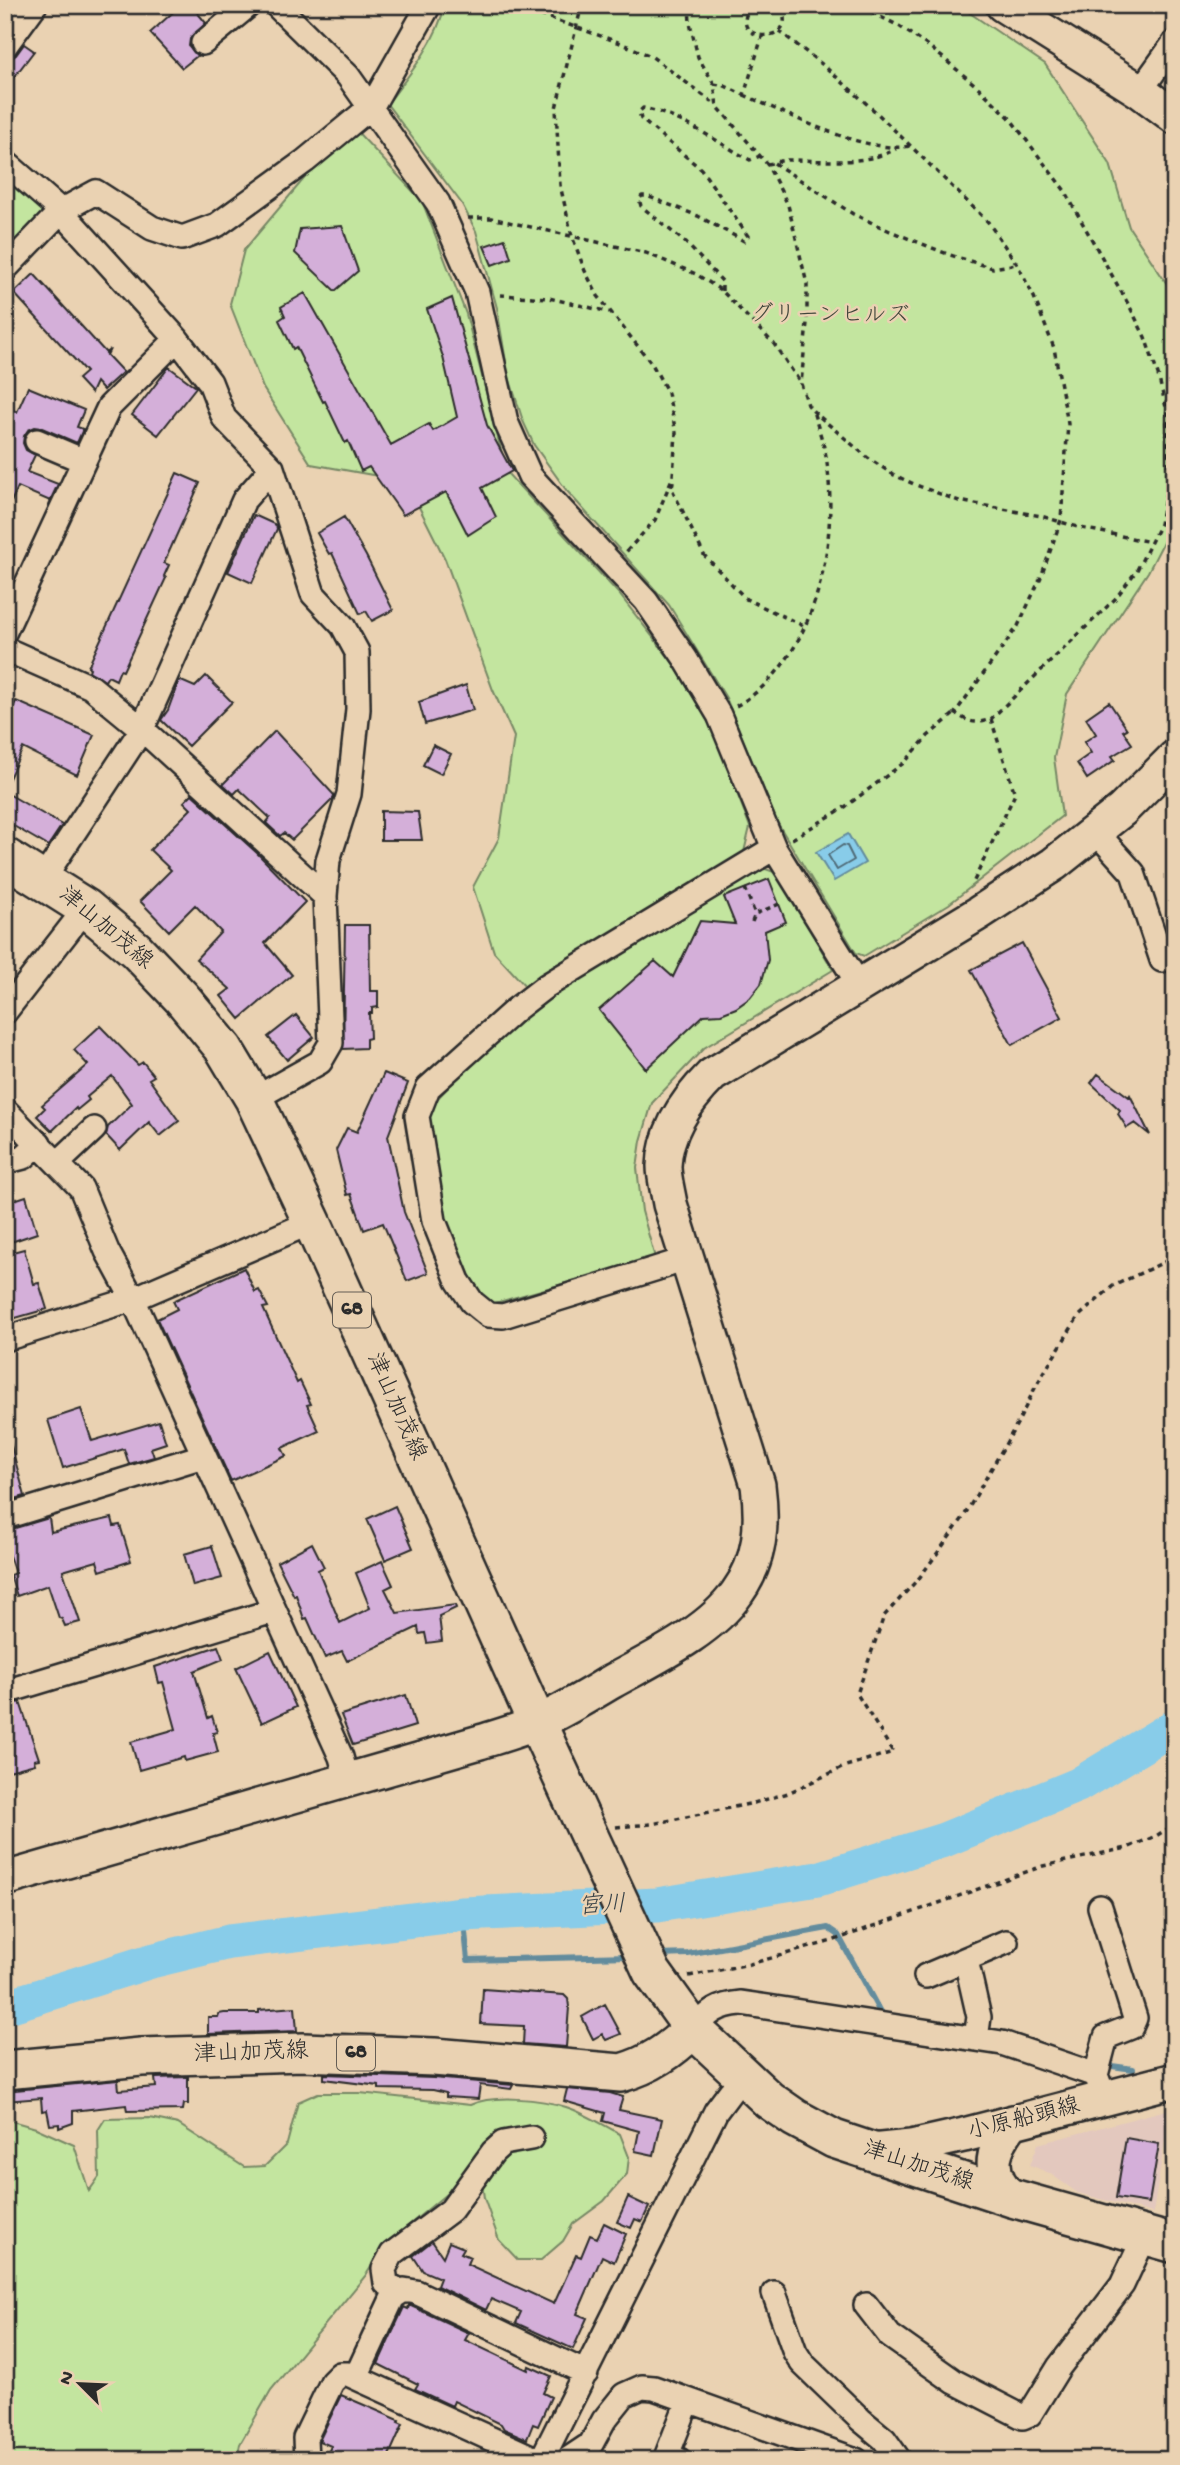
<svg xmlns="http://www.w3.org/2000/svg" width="1180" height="2465" viewBox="0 0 1180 2465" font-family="'Gochi Hand','Klee One',sans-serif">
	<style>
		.built { fill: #e3c8be }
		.green { fill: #c3e59f; stroke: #778865; stroke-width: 2 }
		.water { fill: #88cce9; stroke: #638c9d; stroke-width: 2 }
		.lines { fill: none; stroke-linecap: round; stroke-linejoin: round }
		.shore { stroke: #506b77; stroke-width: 2 }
		.stream { stroke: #638c9d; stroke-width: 6 }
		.river { stroke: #88cce9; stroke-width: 35 }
		.building { fill: #d4afd9; stroke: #2b2b2b; stroke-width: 2 }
		.street-casing { stroke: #2b2b2b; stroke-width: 28 }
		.secondary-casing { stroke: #2b2b2b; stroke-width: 38 }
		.primary-casing { stroke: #2b2b2b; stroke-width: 42 }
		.path { stroke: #2b2b2b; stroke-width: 3.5; stroke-dasharray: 5 5; stroke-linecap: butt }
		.street { stroke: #ead2b2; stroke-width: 23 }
		.secondary { stroke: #ead2b2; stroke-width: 33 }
		.primary { stroke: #ead2b2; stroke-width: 37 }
		.labels { text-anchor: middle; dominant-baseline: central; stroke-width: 5; stroke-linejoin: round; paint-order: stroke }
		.shield { fill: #ead2b2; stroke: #645d54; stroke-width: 2 }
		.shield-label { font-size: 21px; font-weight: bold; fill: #2b2b2b }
		.park-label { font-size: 23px; fill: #42473c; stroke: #ead2b2 }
		.street-label { font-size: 23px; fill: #2b2b2b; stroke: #ead2b2 }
		.water-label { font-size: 24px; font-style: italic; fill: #394348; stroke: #ead2b2 }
	</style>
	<rect width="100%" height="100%" fill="#ead2b2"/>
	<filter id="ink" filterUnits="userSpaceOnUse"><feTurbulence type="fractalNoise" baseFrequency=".0143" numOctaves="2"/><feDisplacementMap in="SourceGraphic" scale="14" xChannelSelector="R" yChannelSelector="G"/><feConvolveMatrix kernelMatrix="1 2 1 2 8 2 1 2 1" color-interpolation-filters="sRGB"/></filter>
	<g filter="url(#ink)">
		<!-- built -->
		<path class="built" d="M 1170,2109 L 1153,2213 L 1078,2193 L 1049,2173 L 1030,2165 L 1038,2144 Z"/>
		<!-- green -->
		<path class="green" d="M 445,5 L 958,5 L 1045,64 L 1110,164 L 1129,227 L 1175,296 L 1175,508 L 1166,537 L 1148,572 L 1067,694 L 1054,758 L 1062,816 L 949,904 L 864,956 L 856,953 L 777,822 L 726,698 L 669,605 L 567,491 L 534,445 L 523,421 L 508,374 L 497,308 L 476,231 L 462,204 L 387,104 C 410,74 436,43 445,5 Z
			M 350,124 L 422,201 L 466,314 L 507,473 L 619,594 L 673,663 L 713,730 L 750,827 L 744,852 L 526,987 L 494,952 L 473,887 L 499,838 L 514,737 L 493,690 L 445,559 L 406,481 L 311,464 L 263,388 L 230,304 L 244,250 Z
			M 5,178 L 42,210 L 36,228 L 5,255 Z
			M 757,866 L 777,873 L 833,970 L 704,1048 L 652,1103 L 641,1141 L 637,1168 L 642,1211 L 655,1258 L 488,1305 L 470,1276 L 446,1222 L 429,1119 L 436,1100 L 521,1011 Z
			M 318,2093 L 360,2093 L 470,2105 C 494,2094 542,2099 566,2107 C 585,2113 603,2125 620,2134 L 629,2157 L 627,2174 L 604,2201 L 573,2224 L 563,2241 L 541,2260 L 518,2260 L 499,2240 L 484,2198 L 482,2183 L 464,2179 L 384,2246 L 366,2275 L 271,2390 L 240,2444 L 237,2460 L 5,2460 L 5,2119 L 36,2128 L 74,2145 L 89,2191 L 99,2177 L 98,2130 L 105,2119 L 150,2118 L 178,2124 L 244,2167 L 265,2166 L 287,2144 L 298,2102 Z"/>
		<!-- water -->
		<path class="water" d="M 848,834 L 865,863 L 834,881 L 816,852 Z"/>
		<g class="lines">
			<!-- shore -->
			<path class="shore" d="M 843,845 L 847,846 L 854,860 L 837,870 L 828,855 Z"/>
			<!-- stream -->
			<path class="stream" d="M 463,1914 L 468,1960 L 630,1956
				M 659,1955 L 688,1954 L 828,1928 L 838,1935 L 880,2012 L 886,2017
				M 1112,2066 L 1133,2069"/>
			<!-- river -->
			<path class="river" d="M 5,2007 L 151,1961 L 229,1942 L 463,1914 L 657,1905 L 818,1879 L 944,1840 L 1078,1785 L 1175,1726"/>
		</g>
		<!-- building -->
		<path class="building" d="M 181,5 L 191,5 L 206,23 L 190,39 L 189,46 L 197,56 L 182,68 L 150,33 Z
			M 24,44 L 34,51 L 5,89 L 5,62 L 16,55 Z
			M 342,226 L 358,271 L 335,291 L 295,253 L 300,229 Z
			M 505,239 L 511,258 L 492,265 L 484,246 Z
			M 34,274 L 106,353 L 110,349 L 107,355 L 123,372 L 103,390 L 96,382 L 91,393 L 78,379 L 86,372 L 14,293 Z
			M 305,293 L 391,445 L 429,424 L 433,431 L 457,417 L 443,357 L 427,309 L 452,298 L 487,425 L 512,471 L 482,488 L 496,517 L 468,535 L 446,492 L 403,515 L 369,467 L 361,471 L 348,441 L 345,443 L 325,401 L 323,402 L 296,347 L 293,349 L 279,320 L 285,316 L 281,307 Z
			M 169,367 L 196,387 L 158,435 L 132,415 Z
			M 28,387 L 84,410 L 77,427 L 83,429 L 77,443 L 42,428 L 35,427 L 28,430 L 24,436 L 23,443 L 26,450 L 35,455 L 27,472 L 58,484 L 50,501 L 18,487 L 5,515 L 5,406 L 17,412 Z
			M 177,473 L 200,483 L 164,563 L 169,565 L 164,576 L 166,578 L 123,671 L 120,670 L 116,680 L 108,676 L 105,681 L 89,671 L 90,668 L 88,667 Z
			M 254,515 L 276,525 L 277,529 L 252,583 L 228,572 Z
			M 344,517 L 366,556 L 393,610 L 372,621 L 366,611 L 360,614 L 332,553 L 329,554 L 317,533 Z
			M 206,676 L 232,702 L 188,746 L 161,720 L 168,710 L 179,680 L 195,687 Z
			M 466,685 L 473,710 L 425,724 L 419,702 Z
			M 16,701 L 94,735 L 77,775 L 23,748 L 5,787 L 5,726 Z
			M 1109,702 L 1127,729 L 1123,731 L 1132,744 L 1112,756 L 1115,760 L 1087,779 L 1077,763 L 1091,753 L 1084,742 L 1096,734 L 1086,718 Z
			M 275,731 L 334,795 L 333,799 L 292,840 L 284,833 L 280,836 L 266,823 L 270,818 L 239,789 L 234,794 L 223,784 Z
			M 433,745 L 451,754 L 441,774 L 423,765 Z
			M 5,792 L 62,825 L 48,846 L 5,821 Z
			M 192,794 L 257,853 L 305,902 L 265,943 L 292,975 L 240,1019 L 221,996 L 230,989 L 196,959 L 221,932 L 195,905 L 169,931 L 140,901 L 171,870 L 150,850 L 191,809 L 184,802 Z
			M 381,811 L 418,812 L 422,840 L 381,840 Z
			M 769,879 L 786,922 L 765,931 L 768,960 L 761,984 L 750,998 L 736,1008 L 721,1014 L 704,1015 L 646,1069 L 599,1010 L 655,961 L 673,977 L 700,921 L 735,924 L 724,897 Z
			M 345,925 L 369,925 L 370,991 L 378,991 L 378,1007 L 372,1008 L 372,1013 L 369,1013 L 370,1038 L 366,1039 L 366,1048 L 343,1049 Z
			M 1022,943 L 1062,1017 L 1012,1045 L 971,970 Z
			M 296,1015 L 314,1037 L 287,1060 L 268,1037 Z
			M 100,1026 L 138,1065 L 143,1062 L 154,1076 L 149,1079 L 179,1121 L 160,1136 L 149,1122 L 120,1150 L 106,1135 L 108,1127 L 132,1104 L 112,1076 L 87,1097 L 89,1100 L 77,1110 L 76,1108 L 52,1131 L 37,1116 L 45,1108 L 42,1105 L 88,1065 L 74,1050 Z
			M 384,1073 L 408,1083 L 388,1136 L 404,1212 L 428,1273 L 407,1281 L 383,1223 L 364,1230 L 351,1194 L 347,1195 L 336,1150 L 347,1128 L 357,1132 Z
			M 1098,1074 L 1129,1097 L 1130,1095 L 1150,1135 L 1135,1123 L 1127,1128 L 1118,1114 L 1120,1110 L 1091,1083 Z
			M 26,1196 L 37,1233 L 5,1244 L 5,1203 Z
			M 24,1249 L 34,1284 L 39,1283 L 47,1309 L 5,1321 L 5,1254 Z
			M 244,1268 L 255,1292 L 259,1290 L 268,1307 L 263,1308 L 297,1383 L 300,1381 L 311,1404 L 307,1405 L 319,1431 L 282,1448 L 286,1456 L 231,1481 L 157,1319 L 177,1309 L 173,1301 Z
			M 81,1409 L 92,1441 L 159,1421 L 166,1443 L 151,1448 L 154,1457 L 129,1464 L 124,1449 L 63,1468 L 48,1420 Z
			M 10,1442 L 25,1496 L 5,1502 L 5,1443 Z
			M 395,1506 L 413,1548 L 385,1560 L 367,1519 Z
			M 49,1518 L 51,1532 L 112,1518 L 114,1526 L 120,1525 L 131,1561 L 100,1571 L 97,1561 L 63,1571 L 80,1622 L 65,1626 L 62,1619 L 59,1618 L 48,1585 L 17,1596 L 10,1575 L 15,1573 L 5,1544 L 5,1531 Z
			M 312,1543 L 324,1567 L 318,1570 L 340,1623 L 370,1608 L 356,1573 L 382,1561 L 393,1585 L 385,1589 L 397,1613 L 455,1605 L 456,1608 L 439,1616 L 442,1641 L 427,1643 L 425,1633 L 419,1634 L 418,1627 L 347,1661 L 342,1651 L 325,1658 L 307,1618 L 304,1619 L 296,1595 L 294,1596 L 277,1562 Z
			M 212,1546 L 222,1578 L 193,1586 L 184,1554 Z
			M 218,1646 L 223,1659 L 194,1671 L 208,1718 L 212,1716 L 217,1732 L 213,1733 L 218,1752 L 185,1761 L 184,1757 L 139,1770 L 131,1742 L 176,1729 L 163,1682 L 159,1683 L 155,1667 Z
			M 270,1651 L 296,1707 L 262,1723 L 236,1668 Z
			M 406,1695 L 415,1726 L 353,1745 L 341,1715 Z
			M 20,1702 L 39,1759 L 34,1760 L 35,1764 L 9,1771 L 5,1761 L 5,1706 Z
			M 483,1989 L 564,1995 L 568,1999 L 569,2007 L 566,2047 L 523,2044 L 524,2026 L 481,2024 Z
			M 605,2004 L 621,2034 L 606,2040 L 602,2034 L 593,2039 L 582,2017 Z
			M 295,2007 L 297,2031 L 208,2034 L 208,2017 L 218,2017 L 219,2014 L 224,2013 L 259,2013 L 259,2010 Z
			M 324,2074 L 433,2078 L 513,2085 L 511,2089 L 480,2085 L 478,2099 L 446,2097 L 446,2093 L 433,2090 L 379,2089 L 379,2086 L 324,2079 Z
			M 188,2077 L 188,2104 L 184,2104 L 183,2110 L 127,2111 L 126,2105 L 73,2111 L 73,2123 L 59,2128 L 59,2124 L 50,2125 L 47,2110 L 42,2111 L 41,2098 L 5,2101 L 5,2091 L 118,2080 L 119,2090 L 156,2087 L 155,2078 Z
			M 567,2089 L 610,2093 L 623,2097 L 619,2110 L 662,2119 L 654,2155 L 635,2151 L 639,2131 L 603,2121 L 605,2113 L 564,2101 Z
			M 1126,2138 L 1159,2144 L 1149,2203 L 1116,2198 Z
			M 628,2197 L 649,2207 L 642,2222 L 635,2219 L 631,2228 L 617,2222 Z
			M 604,2223 L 626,2234 L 614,2262 L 602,2256 L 577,2314 L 587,2318 L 573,2349 L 516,2323 L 521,2312 L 491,2299 L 486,2310 L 437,2286 L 440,2278 L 423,2271 L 413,2256 L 432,2241 L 443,2257 L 449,2242 L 464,2248 L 461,2253 L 470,2257 L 467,2264 L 554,2304 L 576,2255 L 581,2257 L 590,2235 L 597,2238 Z
			M 409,2305 L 469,2333 L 465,2340 L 528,2370 L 529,2366 L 551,2376 L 543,2393 L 551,2397 L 538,2426 L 533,2424 L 527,2439 L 504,2429 L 501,2424 L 454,2401 L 452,2406 L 415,2389 L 418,2384 L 378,2364 L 404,2307 L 408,2309 Z
			M 341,2395 L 399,2420 L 398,2422 L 403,2424 L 387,2460 L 325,2460 L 331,2446 L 319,2441 Z"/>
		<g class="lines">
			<!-- street casing -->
			<g class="street-casing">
				<path id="street" d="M 276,5 L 348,76 L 438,203 L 477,292 L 506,422 L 530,476 L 646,601 L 685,658 L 719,715 L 774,848 L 859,985
					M 203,43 L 249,5
					M 5,46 L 35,5
					M 1140,91 L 1175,42
					M 5,162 L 61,211 L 177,339 L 210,382 L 224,418 L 272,468 L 313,594 L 343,626 L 357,652 L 358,709 L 349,794 L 328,860 L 325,896 L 331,1043 L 320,1062 L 254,1099
					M 5,269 L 61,211 L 96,192 L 152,228 L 182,238 L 217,225 L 305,161 L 372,106 L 429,5
					M 37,441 L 84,461
					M 5,631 L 109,407 L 177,339
					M 5,649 L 91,687 L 142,729 L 325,896
					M 1096,832 L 1133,873 L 1162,960 L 1175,954
					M 43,879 L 142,729 L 244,500 L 272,468
					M 5,1012 L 86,908
					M 5,1110 L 81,1188 L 107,1251 L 133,1299 L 341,1757 L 347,1779
					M 5,1162 L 24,1157 L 39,1143
					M 58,1163 L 94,1129
					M 687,1259 L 503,1316 L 488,1315 L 472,1302 L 458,1281 L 434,1221 L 417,1116 L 428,1088 L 515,1010 L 546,986 L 774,848
					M 5,1339 L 133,1299 L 312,1222
					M 5,1517 L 203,1456
					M 5,1692 L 273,1611
					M 966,1960 L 979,2017 L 976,2038
					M 926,1976 L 1006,1942
					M 693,2029 C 710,2012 717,2005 741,2003 L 1002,2043 L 1096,2075 L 1105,2099
					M 1096,2075 L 1106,2037 L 1131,2027 L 1135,2018 L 1100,1907
					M 401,2292 L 386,2283 L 384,2269 L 392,2254 L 451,2210 L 493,2152 L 503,2143 L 531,2138
					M 774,2293 L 795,2352 L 802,2363 L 861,2420 L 884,2439 L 899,2460
					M 866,2305 L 890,2336 L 955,2382 L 1023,2417 L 1030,2414 L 1059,2367 L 1122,2285 L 1145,2236
					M 356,2377 L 393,2297 L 404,2290 L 416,2292 L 586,2373
					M 542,2459 L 716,2111 L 731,2091 L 743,2078
					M 306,2460 L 305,2438 L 332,2382 L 340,2374 L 348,2374 L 531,2457 L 543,2460
					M 567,2460 L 591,2444 L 604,2420 L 624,2395 L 642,2387 L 654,2388 L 856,2460
					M 679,2460 L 667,2455 L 688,2401"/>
			</g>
			<!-- secondary casing -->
			<g class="secondary-casing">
				<path id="secondary" d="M 1003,5 L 1140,91 L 1175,117
					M 5,1879 L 480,1742 C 499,1736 518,1731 536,1723 C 562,1712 587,1696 611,1682 C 652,1659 710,1632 737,1593 C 761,1560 763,1524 758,1485 L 670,1204 C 668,1192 664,1178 664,1166 C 665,1130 688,1099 712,1075 L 979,913 L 1054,864 L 1122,810 L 1175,757
					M 871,2151 L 911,2147 L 964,2135 L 1175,2080
					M 1012,2198 C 985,2173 991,2149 1013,2122"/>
			</g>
			<!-- primary casing -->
			<g class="primary-casing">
				<path id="primary" d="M 5,857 L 86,908 L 136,950 L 182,998 L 224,1049 L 254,1099 L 312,1222 L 537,1723 L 652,1972 L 693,2029 L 769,2100 L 795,2118 L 834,2139 L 1012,2198 L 1175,2244
					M 5,2070 L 141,2057 L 303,2052 L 434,2057 L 621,2073 C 650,2065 671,2050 693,2029"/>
			</g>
			<!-- path -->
			<path class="path" d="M 512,5 L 618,42 L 651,56 L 716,105
				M 582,5 L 556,108 L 560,185 L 572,236 L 585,271 L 598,296 L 652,364 L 668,393 L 676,433 L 673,476 L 655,520 L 626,552
				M 689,5 L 690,23 L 698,57 L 714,84 L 717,106 L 767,164 L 788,205 L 807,284 L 807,323 L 801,384 L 808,405 L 813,411 L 868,458 L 894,475 L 916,485 L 959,501 L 1041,516 L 1081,528 L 1151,542
				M 751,5 C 723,47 807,44 778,5
				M 783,11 L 813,6 L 848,7 L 873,13 L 899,26 L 931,48 L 979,88 L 1009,117 L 1065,191 L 1078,215 L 1131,309 L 1145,337 L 1158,375 L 1167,411 L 1168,450 L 1167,487 L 1160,524 L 1137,570 L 1115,599 L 991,719
				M 779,31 L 823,65 L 877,113 L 988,222 L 1017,264 L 1034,297 L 1054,348 L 1068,424 L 1061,520 L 1041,577 L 1018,626 L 955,713 C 968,722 976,725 991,719 L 1015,794 L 972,885
				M 714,84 L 725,86 L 744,95 L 762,37
				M 744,95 C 786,113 866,155 910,146
				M 774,163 L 853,214 L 890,231 L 950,255 L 993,268 L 1017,264
				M 767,164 C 774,163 782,160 789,160 C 825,160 863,166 896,149
				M 468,218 L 491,218 L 646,253 L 696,274 L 722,291 L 774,344 L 800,382
				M 722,291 L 722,281 L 686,243 L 641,206 L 639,199 L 642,196 L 647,196 L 698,216 L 744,241 L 748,236 L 701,169 L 641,119 L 639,112 L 643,108 C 682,116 717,142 750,160 L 760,156
				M 500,295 L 549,298 L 609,312
				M 673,481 L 672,489 L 704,555 L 746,599 L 806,627
				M 736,706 C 814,663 839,546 827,463 C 825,446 818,428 813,411
				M 792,839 L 845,807 L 905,762 L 928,736 L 955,713
				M 745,888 L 755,914
				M 752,922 L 755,914 L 784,902
				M 616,1827 L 652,1824 L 754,1803 L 788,1793 L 846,1766 L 893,1752 L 857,1694 L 884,1616 L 920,1577 L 963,1518 L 1017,1424 L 1037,1384 L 1078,1317 L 1113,1286 L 1175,1257
				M 689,1976 L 750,1964 L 832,1941 L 1043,1866 L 1127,1848 L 1156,1836 L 1175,1824"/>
			<!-- street -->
			<use href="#street" class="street"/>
			<!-- secondary -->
			<use href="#secondary" class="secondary"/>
			<!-- primary -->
			<use href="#primary" class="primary"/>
		</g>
	</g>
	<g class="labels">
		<!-- shield labels -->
		<g class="shield">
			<rect x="333" y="1292.5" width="38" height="35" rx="5"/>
			<rect x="337" y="2035.5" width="38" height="35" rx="5"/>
		</g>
		<g class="shield-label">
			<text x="352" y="1310">68</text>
			<text x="356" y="2053">68</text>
		</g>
		<!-- park labels -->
		<g class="park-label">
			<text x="830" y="316">グリーンヒルズ</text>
		</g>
		<!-- street labels -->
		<g class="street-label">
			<text transform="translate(105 929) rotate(40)">津山加茂線</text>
			<text transform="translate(395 1407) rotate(66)">津山加茂線</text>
			<text transform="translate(251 2054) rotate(-2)">津山加茂線</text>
			<text transform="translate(1024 2120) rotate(-14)">小原船頭線</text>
			<text transform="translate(918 2167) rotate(18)">津山加茂線</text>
		</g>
		<!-- water labels -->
		<g class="water-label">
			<text transform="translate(602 1907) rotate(-3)">宮川</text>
		</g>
	</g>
	<!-- margin -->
	<rect width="1180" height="2465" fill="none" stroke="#ead2b2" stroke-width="28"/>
	<rect x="14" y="14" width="1152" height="2437" fill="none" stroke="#2b2b2b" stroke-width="2.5" filter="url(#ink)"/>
	<!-- north arrow -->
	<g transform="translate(80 2384) rotate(294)" stroke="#ead2b2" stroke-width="5" paint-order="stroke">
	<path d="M0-5L12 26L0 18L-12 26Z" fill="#2b2b2b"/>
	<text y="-10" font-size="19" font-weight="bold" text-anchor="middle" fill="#2b2b2b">N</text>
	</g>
</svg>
